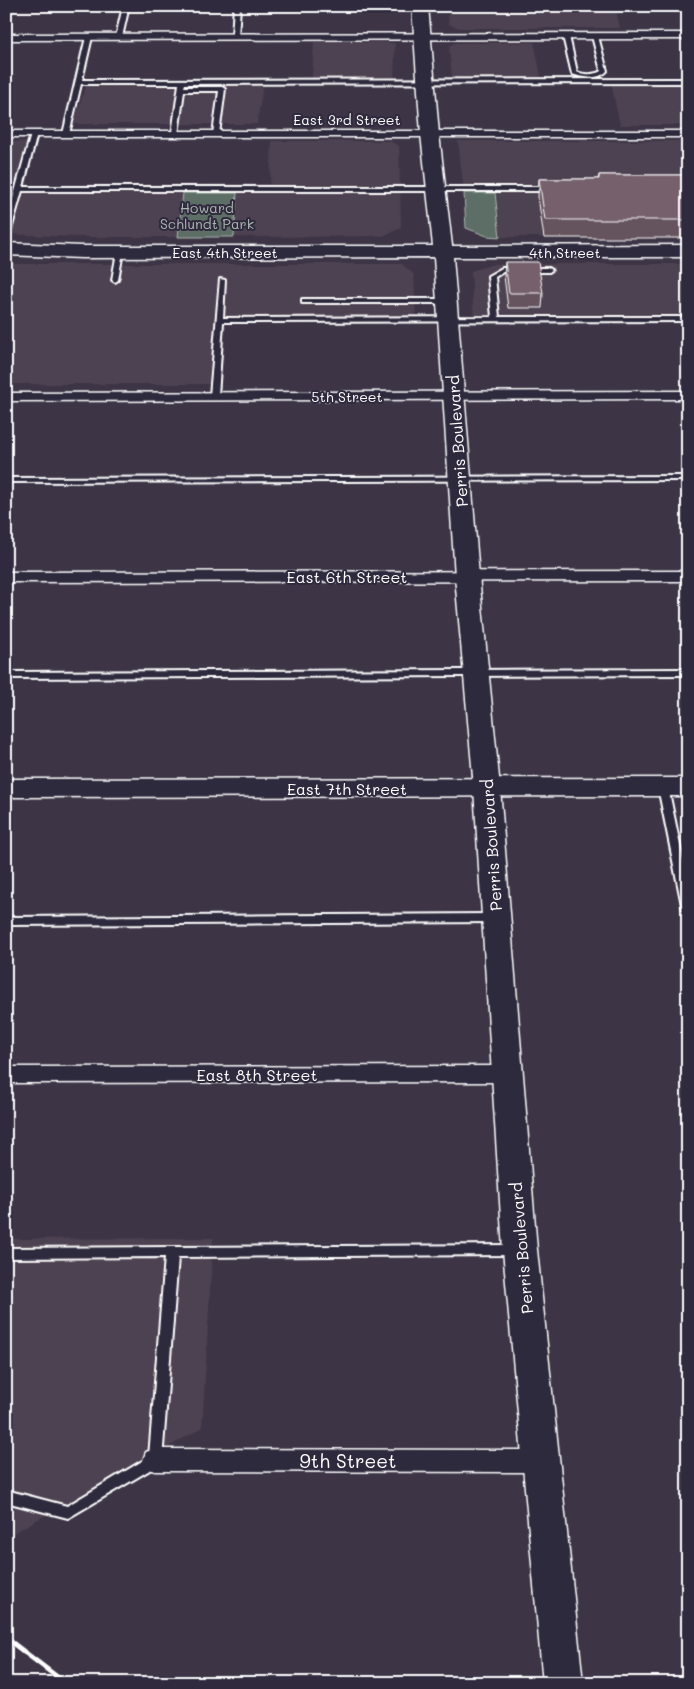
<svg xmlns="http://www.w3.org/2000/svg" width="694" height="1689" viewBox="0 0 694 1689" font-family="Mali,sans-serif">
	<style>
		.built { fill: #4e4251 }
		.green { fill: #5b6e66; stroke: #adb6b2 }
		.lines { fill: none; stroke-linecap: round; stroke-linejoin: round }
		.lane-casing { stroke: #fff; stroke-width: 4 }
		.street-casing { stroke: #fff; stroke-width: 3 }
		.secondary-casing { stroke: #fff; stroke-width: 3 }
		.primary-casing { stroke: #fff; stroke-width: 3 }
		.lane { fill: #2f2a3d; fill-rule: evenodd }
		.street { fill: #2f2a3d; fill-rule: evenodd }
		.secondary { fill: #2f2a3d; fill-rule: evenodd }
		.primary { fill: #2f2a3d; fill-rule: evenodd }
		.rail { stroke: #fff; stroke-width: 5 }
		.wall { fill: #65535d; stroke: #fff }
		.building { fill: #75616c; stroke: #fff }
		.labels { text-anchor: middle; dominant-baseline: central; stroke-width: 4; stroke-linejoin: round; paint-order: stroke }
		.far-street-label { font-size: 14px; fill: #fff; stroke: #2f2a3d }
		.far-park-label { font-size: 14px; fill: #adb6b2; stroke: #2f2a3d }
		.street-label { font-size: 16px; fill: #fff; stroke: #2f2a3d }
		.near-street-label { font-size: 19px; fill: #fff; stroke: #2f2a3d }
	</style>
	<rect width="100%" height="100%" fill="#3d3546"/>
	<filter id="ink" filterUnits="userSpaceOnUse"><feTurbulence type="fractalNoise" baseFrequency=".02" numOctaves="2"/><feDisplacementMap in="SourceGraphic" scale="10" xChannelSelector="R" yChannelSelector="G"/><feConvolveMatrix kernelMatrix="1 2 1 2 8 2 1 2 1" color-interpolation-filters="sRGB"/></filter>
	<g filter="url(#ink)">
		<!-- built -->
		<path class="built" d="M 447,6 L 615,6 L 620,28 L 460,28 L 449,24 Z
			M 314,42 L 387,42 L 395,44 L 394,80 L 312,79 Z
			M 534,42 L 541,77 L 452,77 L 449,46 L 455,43 Z
			M 611,83 L 688,84 L 688,125 L 620,125 Z
			M 87,84 L 263,84 L 257,124 L 73,124 Z
			M 35,141 L 27,185 L 270,184 L 272,141 L 390,141 L 399,146 L 401,228 L 383,236 L 234,237 L 236,193 L 183,193 L 178,237 L 79,237 L 6,234 L 6,142 Z
			M 458,141 L 688,141 L 688,237 L 500,237 L 495,193 L 464,193 Z
			M 6,264 L 402,264 L 414,275 L 416,324 L 226,324 L 221,384 L 6,384 Z
			M 494,264 L 688,264 L 688,321 L 474,322 L 471,271 Z
			M 213,1238 L 202,1428 L 6,1537 L 6,1239 Z"/>
		<!-- green -->
		<path class="green" d="M 183,193 L 237,193 L 234,237 L 178,237 Z
			M 464,193 L 495,193 L 500,237 L 487,236 L 466,228 Z"/>
		<g class="lines">
			<!-- lane casing -->
			<g class="lane-casing">
				<path id="lane" d="M 123,6 L 129,6 L 122,37 L 119,39 L 116,37 Z
					M 234,6 L 240,6 L 238,37 L 235,39 L 232,37 Z
					M 595,34 L 598,36 L 607,71 C 599,80 583,78 572,74 L 563,36 L 566,34 L 569,36 L 577,72 C 584,75 595,75 601,71 L 592,36 Z
					M 89,35 L 92,37 L 82,80 L 688,79 L 688,83 L 185,84 L 184,87 L 222,87 L 225,89 L 219,134 L 216,136 L 213,134 L 219,91 L 184,91 L 178,134 L 175,136 L 172,134 L 179,84 L 81,84 L 69,134 L 66,136 L 63,134 L 86,37 Z
					M 34,132 L 37,134 L 23,187 L 551,187 L 554,189 L 551,191 L 22,191 L 9,237 L 6,239 L 6,224 L 31,134 Z
					M 120,250 L 123,252 L 118,280 L 115,282 L 112,280 L 117,252 Z
					M 502,268 L 549,268 L 552,270 L 549,272 L 503,272 L 495,277 L 499,317 L 688,317 L 688,321 L 223,322 L 218,396 L 214,398 L 210,396 L 220,279 L 225,280 L 223,318 L 492,317 L 488,276 Z
					M 302,299 L 447,299 L 451,301 L 447,303 L 302,303 Z
					M 688,476 L 688,480 L 6,482 L 6,478 Z
					M 688,669 L 688,675 L 6,678 L 6,672 Z
					M 663,784 L 668,787 L 688,884 L 688,914 L 683,910 L 658,787 Z
					M 495,914 L 500,918 L 495,922 L 6,925 L 6,917 Z
					M 515,1245 L 519,1246 L 521,1250 L 519,1254 L 515,1255 L 178,1257 L 162,1460 L 160,1464 L 68,1518 L 6,1502 L 6,1490 L 67,1506 L 149,1457 L 165,1257 L 6,1258 L 6,1248 Z"/>
			</g>
			<!-- street casing -->
			<g class="street-casing">
				<path id="street" d="M 688,33 L 688,39 L 6,40 L 6,34 Z
					M 6,131 L 688,131 L 688,137 L 6,137 Z
					M 688,391 L 688,399 L 6,401 L 6,393 Z
					M 688,571 L 688,581 L 6,582 L 6,572 Z
					M 507,1066 L 514,1068 L 518,1074 L 514,1080 L 507,1082 L 6,1083 L 6,1067 Z
					M 155,1449 L 541,1450 L 550,1453 L 553,1461 L 550,1469 L 541,1472 L 155,1471 L 146,1468 L 143,1460 L 146,1452 Z"/>
			</g>
			<!-- secondary casing -->
			<g class="secondary-casing">
				<path id="secondary" d="M 6,6 L 15,6 L 11,12 L 6,14 Z
					M 688,778 L 688,796 L 6,797 L 6,779 Z"/>
			</g>
			<!-- primary casing -->
			<g class="primary-casing">
				<path id="primary" d="M 412,6 L 428,6 L 439,134 L 452,246 L 688,245 L 688,257 L 453,257 L 479,576 L 500,788 L 537,1250 L 583,1683 L 543,1683 L 503,1250 L 474,788 L 455,576 L 434,257 L 82,258 L 6,255 L 6,243 L 82,246 L 433,246 L 421,134 Z"/>
			</g>
			<!-- lane -->
			<use href="#lane" class="lane"/>
			<!-- street -->
			<use href="#street" class="street"/>
			<!-- secondary -->
			<use href="#secondary" class="secondary"/>
			<!-- primary -->
			<use href="#primary" class="primary"/>
			<!-- rail -->
			<path class="rail" d="M 6,1638 L 65,1683"/>
		</g>
		<!-- wall -->
		<path class="wall" d="M 599,175 L 688,175 L 688,238 L 544,238 L 538,197 L 539,179 L 598,179 Z
			M 505,262 L 543,293 L 542,308 L 508,308 L 504,276 Z"/>
		<!-- building -->
		<path class="building" d="M 599,175 L 688,175 L 688,220 L 545,220 L 539,179 L 599,179 Z
			M 505,262 L 538,262 L 543,293 L 509,293 Z"/>
	</g>
	<g class="labels">
		<!-- far-street labels -->
		<g class="far-street-label">
			<text x="347" y="119">East 3rd Street</text>
			<text x="225" y="252">East 4th Street</text>
			<text x="565" y="252">4th Street</text>
			<text x="347" y="396">5th Street</text>
		</g>
		<!-- far-park labels -->
		<g class="far-park-label">
			<text x="207" y="207">Howard<tspan x="207" dy="16">Schlundt Park</tspan></text>
		</g>
		<!-- street labels -->
		<g class="street-label">
			<text transform="translate(457 441) rotate(-94)">Perris Boulevard</text>
			<text x="347" y="576">East 6th Street</text>
			<text x="347" y="788">East 7th Street</text>
			<text transform="translate(491 845) rotate(-94)">Perris Boulevard</text>
			<text x="257" y="1074">East 8th Street</text>
			<text transform="translate(521 1248) rotate(-95)">Perris Boulevard</text>
		</g>
		<!-- near-street labels -->
		<g class="near-street-label">
			<text x="348" y="1460">9th Street</text>
		</g>
	</g>
	<!-- margin -->
	<rect width="694" height="1689" fill="none" stroke="#2f2a3d" stroke-width="25"/>
	<rect x="12" y="12" width="669" height="1664" fill="none" stroke="#fff" stroke-width="2" filter="url(#ink)"/>
</svg>
